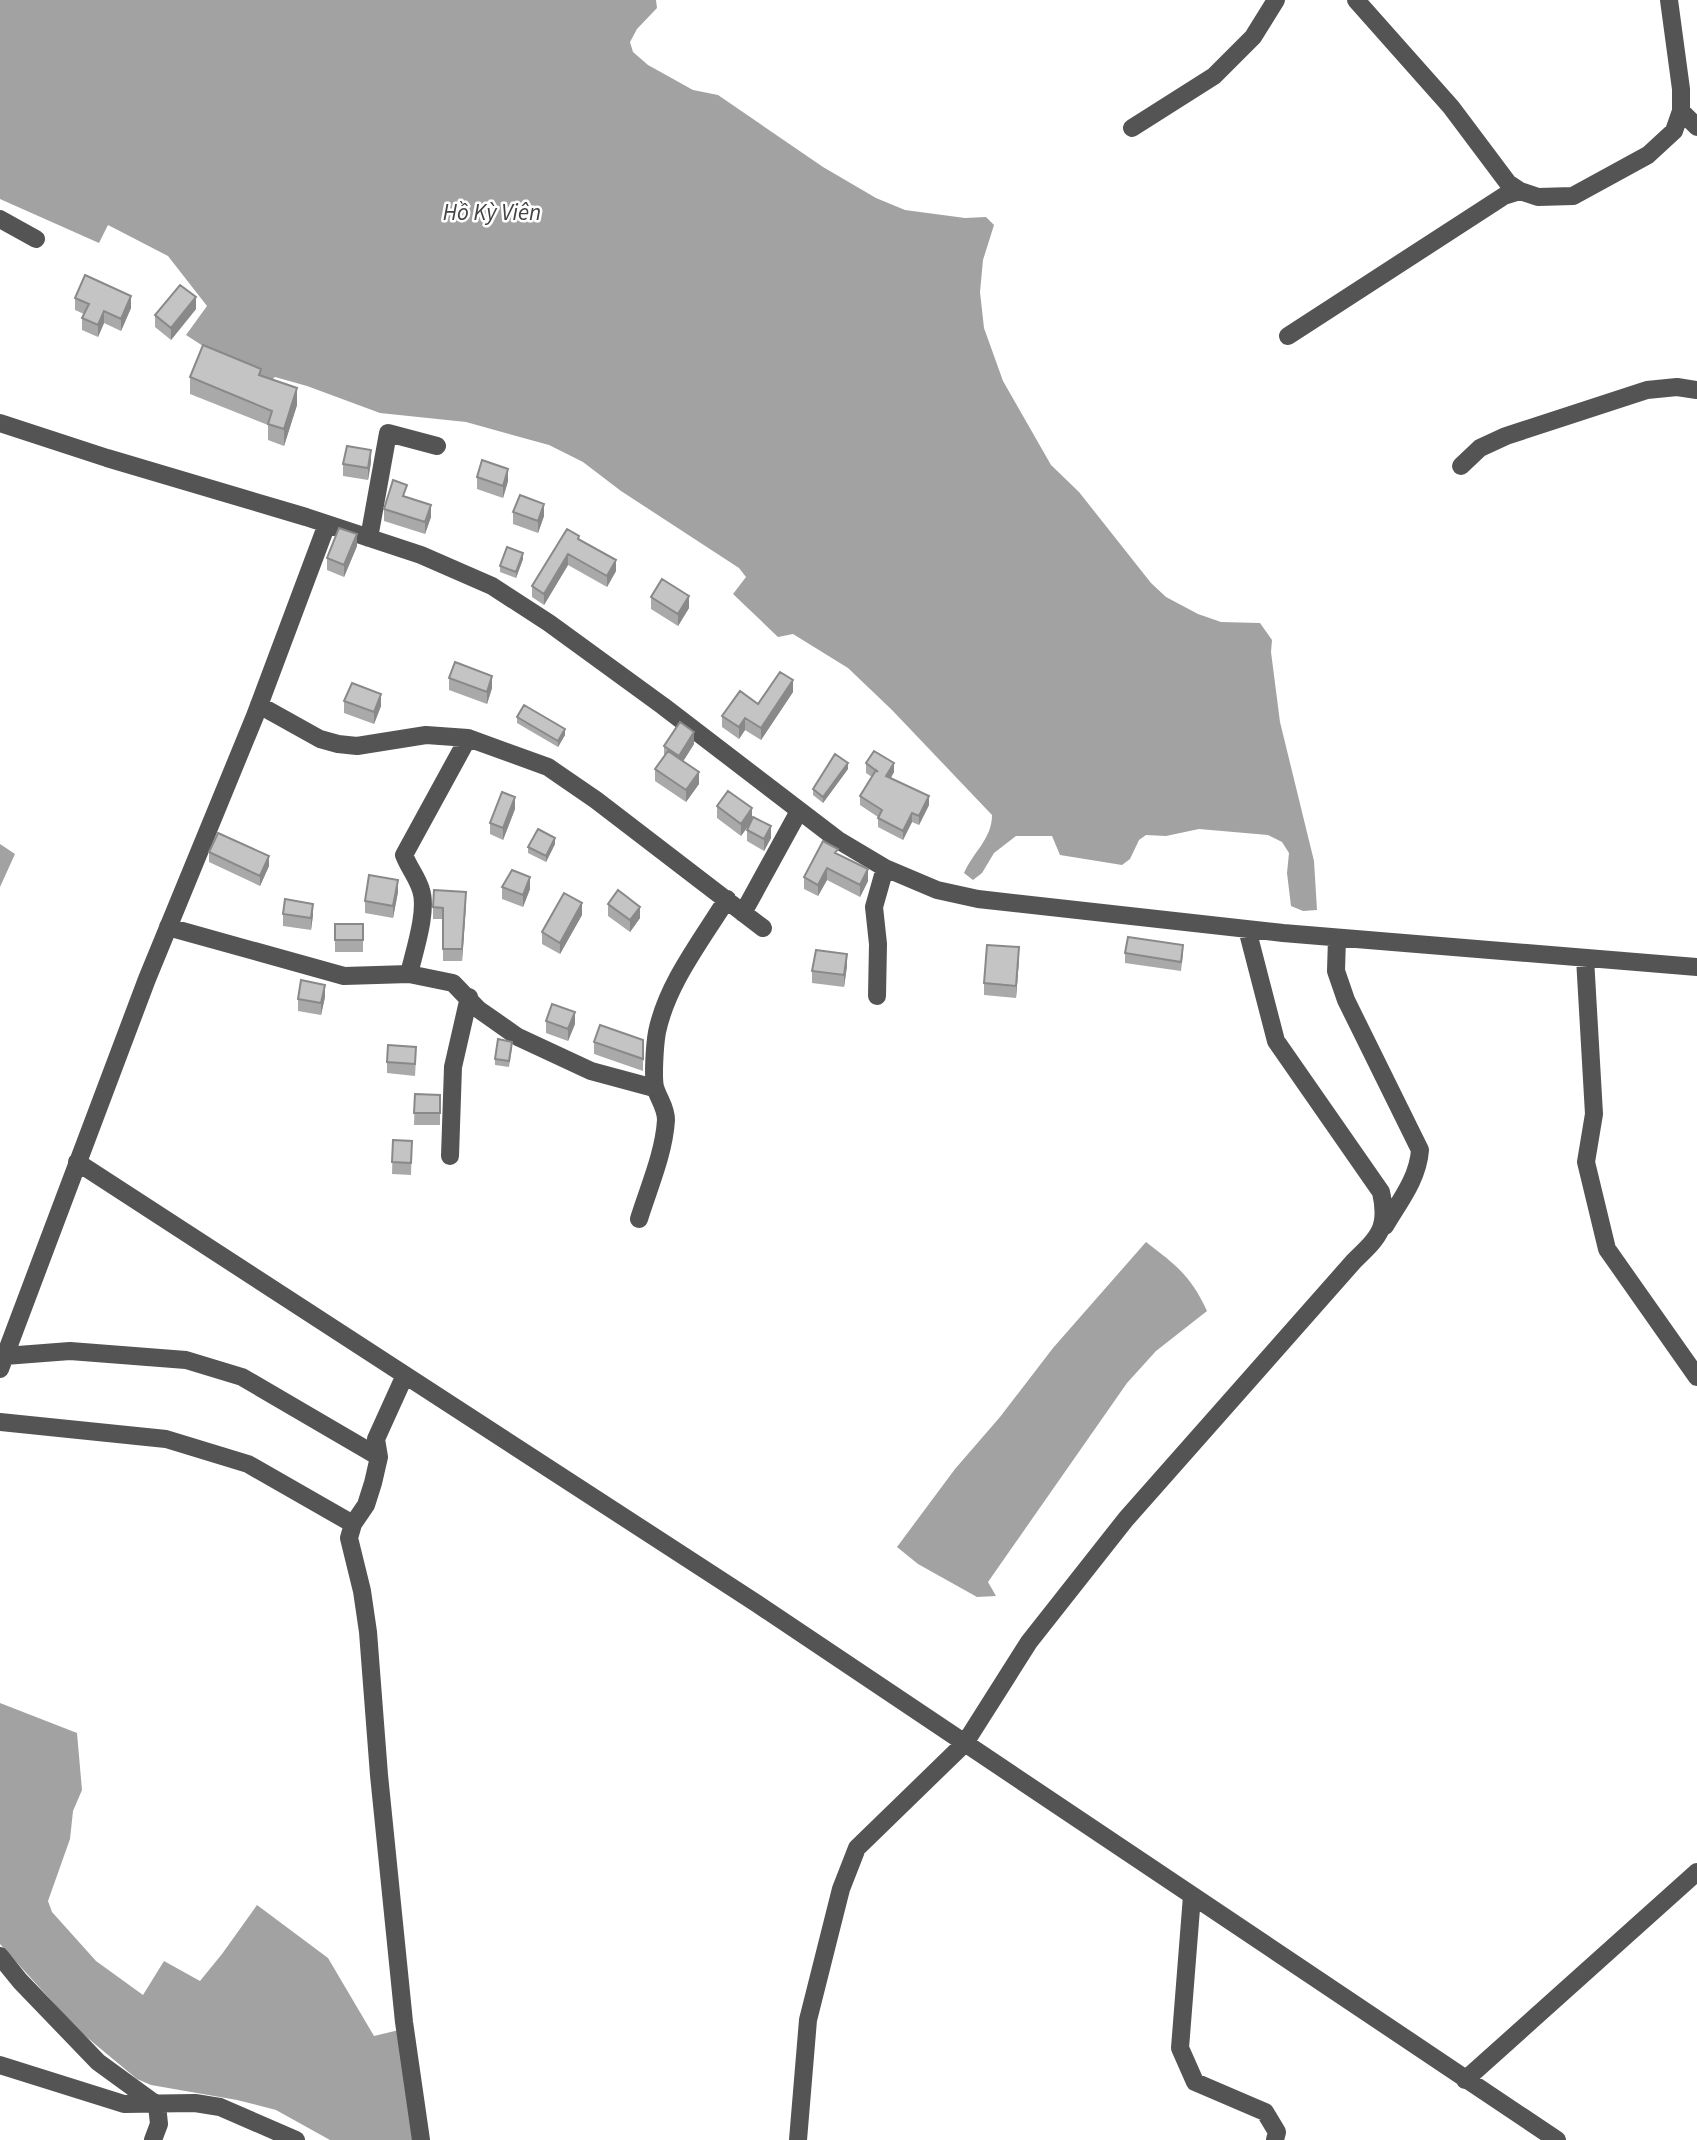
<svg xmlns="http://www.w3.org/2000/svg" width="1697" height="2140" viewBox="0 0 1697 2140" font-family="'Source Sans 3',sans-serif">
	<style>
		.water { fill: #a2a2a2 }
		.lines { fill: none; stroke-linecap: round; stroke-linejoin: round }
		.minor { stroke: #545454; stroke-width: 18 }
		.wall { fill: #a9a9a9 }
		.shaded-wall { fill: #898989 }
		.building { fill: #c4c4c4; stroke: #898989; stroke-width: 2 }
		.labels { text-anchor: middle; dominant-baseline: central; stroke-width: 5; stroke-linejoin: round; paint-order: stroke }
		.water-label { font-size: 23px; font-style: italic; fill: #434343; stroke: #fff }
	</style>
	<rect width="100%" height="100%" fill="#fff"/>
	<!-- water -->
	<path class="water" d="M 0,0 L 656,0 L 657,8 L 637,29 L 630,42 L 633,52 L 648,65 L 693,90 L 718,95 L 823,167 L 876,198 L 905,210 L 965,218 L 986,217 L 994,225 L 983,260 L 980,292 L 984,328 L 1003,381 L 1051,465 L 1079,492 L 1151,583 L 1166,597 L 1198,614 L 1221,622 L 1260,623 L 1272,640 L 1271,652 L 1280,722 L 1314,861 L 1317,910 L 1303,911 L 1291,906 L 1287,873 L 1289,853 L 1282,842 L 1268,835 L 1199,829 L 1166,836 L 1146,835 L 1139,840 L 1130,859 L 1122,865 L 1060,855 L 1052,836 L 1016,836 L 994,853 L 982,873 L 973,880 L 964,873 C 973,852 992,839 992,815 L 892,710 L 848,668 L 793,634 L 778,637 L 733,594 L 746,577 L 739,568 L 621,491 L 583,462 L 549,445 L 466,422 L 380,413 L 307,386 L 275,377 L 265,386 L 186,335 L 207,306 L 168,256 L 108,225 L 99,243 L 0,199 Z
		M 0,844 L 15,854 L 0,887 Z
		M 1146,1242 C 1176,1265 1191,1276 1207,1311 L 1156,1351 L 1127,1383 L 988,1582 L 996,1596 L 977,1597 L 918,1564 L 897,1547 L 955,1469 L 1000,1417 L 1053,1348 Z
		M 0,1703 L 77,1733 L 82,1790 L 73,1811 L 70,1839 L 48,1901 L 52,1912 L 96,1961 L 143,1995 L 164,1961 L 200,1981 L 222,1954 L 257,1905 L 328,1958 L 374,2036 L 399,2030 L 414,2140 L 330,2140 L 276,2110 L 237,2100 L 151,2085 L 137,2079 L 78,2030 L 0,1944 Z"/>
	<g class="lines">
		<!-- minor -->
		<path class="minor" d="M 1356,0 L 1451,107 L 1508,183 L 1520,191 L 1538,197 L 1573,196 L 1648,155 L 1674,131 L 1681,111 L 1681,89 L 1669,0
			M 1681,111 L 1697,127
			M 1132,128 L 1214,76 L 1253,37 L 1276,0
			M 0,219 L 36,239
			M 1288,336 L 1504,196 L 1520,191
			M 0,423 L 107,458 L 306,517 L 421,555 L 492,586 L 549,623 L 663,706 L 838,840 L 885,868 L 937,890 L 978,899 L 1283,933 L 1697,967
			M 1461,466 L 1480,448 L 1506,436 L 1647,390 L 1677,387 L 1697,390
			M 369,538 L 388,433 L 437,446
			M 259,705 L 320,739 L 338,744 L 357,746 L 426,735 L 468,738 L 548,767 L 596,800 L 763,928
			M 743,913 L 799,811
			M 168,927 L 344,976 L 409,974 L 453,983 L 478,1009 L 518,1037 L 591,1071 L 654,1088
			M 1337,938 L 1336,971 L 1346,1000 L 1420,1150 C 1418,1179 1399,1202 1385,1226
			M 1585,958 L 1594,1114 L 1586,1162 L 1607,1249 L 1697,1377
			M 409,974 C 414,952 428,911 421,890 C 417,877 409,868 404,855 L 468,738
			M 877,996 L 878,944 L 874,907 L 885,868
			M 450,1156 L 453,1067 L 469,997
			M 77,1162 L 756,1603 L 1557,2140
			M 639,1219 C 649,1187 664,1153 666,1120 C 666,1108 660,1101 656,1090 C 652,1081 655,1043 657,1032 C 667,984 701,941 727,899
			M 5,1356 L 70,1351 L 186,1360 L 242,1377 L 379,1457
			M 0,1369 L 147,979 L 255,716 L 327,524
			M 405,1375 L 376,1439 L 379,1457 L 373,1483 L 366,1505 L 353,1524 L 349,1538 L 362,1591 L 368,1632 L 379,1775 L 404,2022 L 421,2140
			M 0,1422 L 166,1439 L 248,1464 L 353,1524
			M 1192,1896 L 1180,2048 L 1195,2082 L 1265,2112 L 1277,2132 L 1275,2140
			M 0,1956 L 20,1981 L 98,2062 L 157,2105 L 159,2124 L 153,2140
			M 0,2065 L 124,2104 L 195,2103 L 220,2107 L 296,2140
			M 1465,2080 L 1697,1872
			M 798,2140 L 808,2020 L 841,1889 L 857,1848 L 965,1743 L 1029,1642 L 1126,1519 L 1354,1261 C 1379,1237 1389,1228 1381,1192 L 1276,1041 L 1247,929"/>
	</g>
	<!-- wall -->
	<path class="wall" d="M 75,298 L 131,308 L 121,331 L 104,323 L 98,337 L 82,330 L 82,318 L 84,314 L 75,310 Z
		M 196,309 L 171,340 L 155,327 L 155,315 Z
		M 261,376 L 297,405 L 284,446 L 268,440 L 268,425 L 190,394 L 190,377 Z
		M 371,462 L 368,480 L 343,476 L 343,464 Z
		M 477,477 L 508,481 L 503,498 L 477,489 Z
		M 407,497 L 431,517 L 425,534 L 384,521 L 384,509 Z
		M 513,512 L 544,516 L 538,533 L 513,524 Z
		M 579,540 L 616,571 L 607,587 L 568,565 L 544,605 L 532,597 L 532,586 Z
		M 357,546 L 344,577 L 327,570 L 327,558 Z
		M 523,559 L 516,578 L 500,572 L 500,566 Z
		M 651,597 L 689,608 L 678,626 L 651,609 Z
		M 449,678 L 492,688 L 487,704 L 449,690 Z
		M 793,692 L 761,740 L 745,730 L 739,739 L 722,727 L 722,716 Z
		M 344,701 L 381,706 L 374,724 L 344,713 Z
		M 517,717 L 565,735 L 558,747 L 517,723 Z
		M 694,744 L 683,761 L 699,784 L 686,802 L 655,781 L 655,769 L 664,756 L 664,746 Z
		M 866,763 L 894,772 L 891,778 L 929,805 L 919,825 L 912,822 L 903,840 L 878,827 L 878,817 L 860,805 L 860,796 L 872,777 L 866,773 Z
		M 848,769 L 823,803 L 813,795 L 813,789 Z
		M 717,806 L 752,819 L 771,838 L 764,851 L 747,841 L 747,830 L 750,824 L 741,836 L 717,818 Z
		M 515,809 L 503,840 L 490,834 L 490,823 Z
		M 555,844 L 546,862 L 528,853 L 528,847 Z
		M 209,852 L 269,866 L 260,886 L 209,862 Z
		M 838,854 L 868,881 L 860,897 L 827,880 L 818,896 L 804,889 L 804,877 Z
		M 502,887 L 530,889 L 523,907 L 502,899 Z
		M 398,892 L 393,918 L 365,913 L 365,901 Z
		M 466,904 L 462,961 L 443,961 L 443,919 L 433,919 L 433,907 Z
		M 608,904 L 640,918 L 630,932 L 608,916 Z
		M 283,914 L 313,915 L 311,930 L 283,926 Z
		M 582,915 L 560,954 L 542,944 L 542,932 Z
		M 335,924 L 363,924 L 363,952 L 335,952 Z
		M 1125,953 L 1183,954 L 1181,971 L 1125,963 Z
		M 1019,959 L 1016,998 L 984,995 L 984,983 Z
		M 847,966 L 844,987 L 812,983 L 812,971 Z
		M 325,997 L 321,1015 L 298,1011 L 298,999 Z
		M 546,1021 L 575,1024 L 568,1041 L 546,1033 Z
		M 643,1040 L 643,1071 L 594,1054 L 594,1042 Z
		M 512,1048 L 509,1067 L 495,1065 L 495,1059 Z
		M 416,1059 L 415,1076 L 387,1073 L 387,1062 Z
		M 415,1094 L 440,1095 L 440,1125 L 414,1125 Z
		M 393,1140 L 412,1141 L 411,1175 L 392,1174 Z"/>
	<!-- shaded-wall -->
	<path class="shaded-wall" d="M 131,296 L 131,308 L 121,331 L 121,319 Z
		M 196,297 L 196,309 L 171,340 L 171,328 Z
		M 104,311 L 104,323 L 98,337 L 98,325 Z
		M 297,388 L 297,405 L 284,446 L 284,429 Z
		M 371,450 L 371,462 L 368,480 L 368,468 Z
		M 508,469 L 508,481 L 503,498 L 503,486 Z
		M 544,504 L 544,516 L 538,533 L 538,521 Z
		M 431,505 L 431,517 L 425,534 L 425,522 Z
		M 357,534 L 357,546 L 344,577 L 344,565 Z
		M 523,553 L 523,559 L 516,578 L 516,572 Z
		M 568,554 L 568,565 L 544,605 L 544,594 Z
		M 616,560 L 616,571 L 607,587 L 607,576 Z
		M 689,596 L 689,608 L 678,626 L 678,614 Z
		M 492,676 L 492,688 L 487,704 L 487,692 Z
		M 793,680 L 793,692 L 761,740 L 761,728 Z
		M 381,694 L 381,706 L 374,724 L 374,712 Z
		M 745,718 L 745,730 L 739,739 L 739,727 Z
		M 565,729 L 565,735 L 558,747 L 558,741 Z
		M 694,732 L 694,744 L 679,768 L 679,756 Z
		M 848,763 L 848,769 L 823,803 L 823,797 Z
		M 894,763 L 894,772 L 886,785 L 886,776 Z
		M 699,772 L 699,784 L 686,802 L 686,790 Z
		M 929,796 L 929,805 L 919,825 L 919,816 Z
		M 515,797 L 515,809 L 503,840 L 503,828 Z
		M 752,808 L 752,820 L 741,836 L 741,824 Z
		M 912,813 L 912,822 L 903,840 L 903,831 Z
		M 771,826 L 771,838 L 764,851 L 764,839 Z
		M 555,838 L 555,844 L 546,862 L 546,856 Z
		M 269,856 L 269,866 L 260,886 L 260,876 Z
		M 827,868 L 827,880 L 818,896 L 818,885 Z
		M 868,869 L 868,881 L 860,897 L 860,885 Z
		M 530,877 L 530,889 L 523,907 L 523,895 Z
		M 398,880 L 398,892 L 393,918 L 393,906 Z
		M 466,892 L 466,904 L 462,961 L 462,949 Z
		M 582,903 L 582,915 L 560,954 L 560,943 Z
		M 313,904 L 313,915 L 311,930 L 311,918 Z
		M 640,907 L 640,918 L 630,932 L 630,920 Z
		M 1019,947 L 1019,959 L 1016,998 L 1016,986 Z
		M 847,954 L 847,966 L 844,987 L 844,975 Z
		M 325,985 L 325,997 L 321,1015 L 321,1003 Z
		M 575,1012 L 575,1024 L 568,1041 L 568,1029 Z"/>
	<!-- building -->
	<path class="building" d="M 85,275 L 131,296 L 121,319 L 104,311 L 98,325 L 82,318 L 89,304 L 75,298 Z
		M 180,285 L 196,297 L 171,328 L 155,315 Z
		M 203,345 L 261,369 L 259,375 L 297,388 L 284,429 L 268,424 L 272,411 L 190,377 Z
		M 347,446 L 371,450 L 368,468 L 343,464 Z
		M 482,460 L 508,469 L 503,486 L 477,477 Z
		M 393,480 L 407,485 L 403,496 L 431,505 L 425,522 L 384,509 Z
		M 520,495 L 544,504 L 538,521 L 513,512 Z
		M 339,528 L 357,534 L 344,565 L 327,558 Z
		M 567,529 L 579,536 L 578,539 L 616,560 L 607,576 L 568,554 L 544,594 L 532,586 Z
		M 507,547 L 523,553 L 516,572 L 500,566 Z
		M 662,579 L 689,596 L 678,614 L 651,597 Z
		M 455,662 L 492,676 L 487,692 L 449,678 Z
		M 780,672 L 793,680 L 761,728 L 745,718 L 739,727 L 722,716 L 740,691 L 758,704 Z
		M 352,683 L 381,694 L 374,712 L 344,701 Z
		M 524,705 L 565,729 L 558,741 L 517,717 Z
		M 680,722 L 694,732 L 679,756 L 664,746 Z
		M 668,751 L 699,772 L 686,790 L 655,769 Z
		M 874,751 L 894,763 L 886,776 L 929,796 L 919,816 L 912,813 L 903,831 L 878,818 L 882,810 L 860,796 L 876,770 L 878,772 L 866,763 Z
		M 835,754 L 848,763 L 823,797 L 813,789 Z
		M 728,791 L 752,808 L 741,824 L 717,806 Z
		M 502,792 L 515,797 L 503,828 L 490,823 Z
		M 753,817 L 771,826 L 764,839 L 747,830 Z
		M 538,829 L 555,838 L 546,856 L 528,847 Z
		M 218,833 L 269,856 L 260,876 L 209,852 Z
		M 823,841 L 838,849 L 835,853 L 868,869 L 860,885 L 827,868 L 818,885 L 804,877 Z
		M 512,870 L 530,877 L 523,895 L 502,887 Z
		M 369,875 L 398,880 L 393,906 L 365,901 Z
		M 434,890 L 466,892 L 462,949 L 443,949 L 443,908 L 433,907 Z
		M 618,890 L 640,907 L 630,920 L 608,904 Z
		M 564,893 L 582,903 L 560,943 L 542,932 Z
		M 285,899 L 313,904 L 311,918 L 283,914 Z
		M 335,924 L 363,924 L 363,940 L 335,940 Z
		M 1128,937 L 1183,945 L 1181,962 L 1125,953 Z
		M 987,945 L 1019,947 L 1016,986 L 984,983 Z
		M 816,950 L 847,954 L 844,975 L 812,971 Z
		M 301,980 L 325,985 L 321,1003 L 298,999 Z
		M 552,1004 L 575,1012 L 568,1029 L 546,1021 Z
		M 600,1025 L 643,1040 L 643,1059 L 594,1042 Z
		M 498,1039 L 512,1042 L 509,1061 L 495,1059 Z
		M 388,1045 L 416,1047 L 415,1064 L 387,1062 Z
		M 415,1094 L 440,1095 L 440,1113 L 414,1113 Z
		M 393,1140 L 412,1141 L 411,1163 L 392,1162 Z"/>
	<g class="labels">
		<!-- water labels -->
		<g class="water-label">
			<text x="492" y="212">Hồ Kỳ Viên</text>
		</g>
	</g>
</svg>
